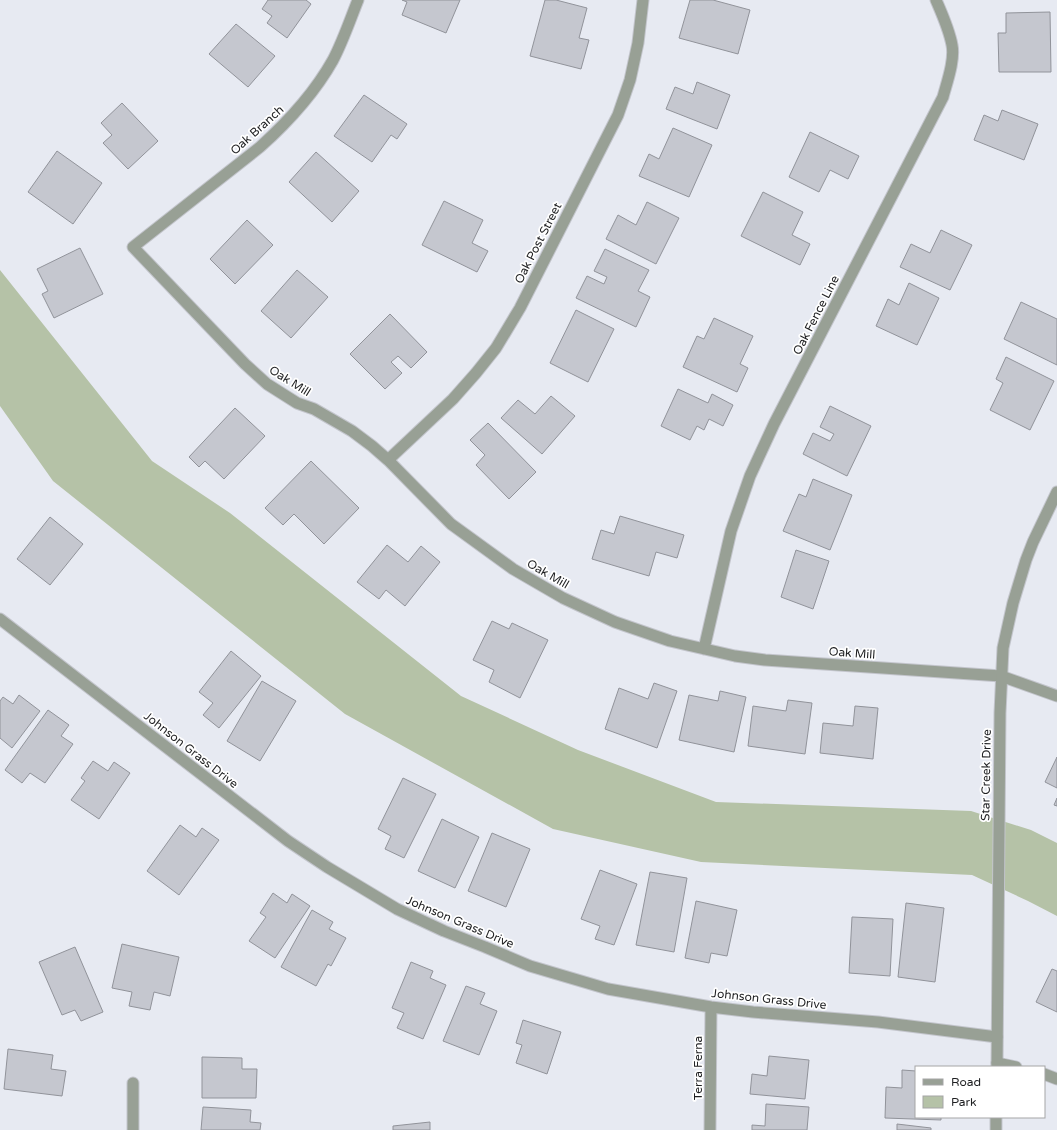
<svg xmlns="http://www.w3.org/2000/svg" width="1057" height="1130" viewBox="0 0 1057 1130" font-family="'Varela Round',sans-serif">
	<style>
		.green { fill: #b5c2a7 }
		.building { fill: #c5c7cf; stroke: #91939a }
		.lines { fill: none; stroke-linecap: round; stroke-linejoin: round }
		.minor-casing { stroke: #c3c5cc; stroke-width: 13 }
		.tertiary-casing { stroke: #c3c5cc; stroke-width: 13 }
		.minor { stroke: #98a095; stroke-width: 11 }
		.tertiary { stroke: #98a095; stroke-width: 11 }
		.labels { text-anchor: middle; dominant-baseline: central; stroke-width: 3.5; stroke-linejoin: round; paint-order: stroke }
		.street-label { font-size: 12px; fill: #1e1f21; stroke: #fff }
	</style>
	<rect width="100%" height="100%" fill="#e7eaf2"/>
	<!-- green -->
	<path class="green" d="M 0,270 L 152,461 L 230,513 L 461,696 L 578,750 L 716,802 L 971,811 L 1031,830 L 1057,843 L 1057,916 L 1028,901 L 972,875 L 701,862 L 553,829 L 345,714 L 53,481 L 0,406 Z"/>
	<!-- building -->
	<path class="building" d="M 268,0 L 306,0 L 311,4 L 287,38 L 267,23 L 272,16 L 262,9 Z
		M 402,0 L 460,0 L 446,33 L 402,15 L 407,2 Z
		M 545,0 L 556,0 L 587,8 L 579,38 L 589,40 L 581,69 L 530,56 Z
		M 690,0 L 713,0 L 750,10 L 738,54 L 679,38 Z
		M 1050,12 L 1051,72 L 999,72 L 998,33 L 1006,33 L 1006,13 Z
		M 236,24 L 275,56 L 248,87 L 209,54 Z
		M 697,82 L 730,95 L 717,129 L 666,109 L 675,87 L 693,94 Z
		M 364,95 L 407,124 L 397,139 L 391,135 L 372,162 L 334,136 Z
		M 122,103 L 158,141 L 128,169 L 103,143 L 112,135 L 101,123 Z
		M 1002,110 L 1038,124 L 1024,160 L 974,140 L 984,115 L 998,121 Z
		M 673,128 L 712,145 L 689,197 L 639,176 L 649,154 L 659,159 Z
		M 810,132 L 859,156 L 848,179 L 830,170 L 819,192 L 789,177 Z
		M 57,151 L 102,183 L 73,224 L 28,192 Z
		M 316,152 L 359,191 L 332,222 L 289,182 Z
		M 763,192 L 803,212 L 792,235 L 810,244 L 800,265 L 741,236 Z
		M 444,201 L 483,220 L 472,243 L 488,251 L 477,272 L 422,245 Z
		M 647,202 L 679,218 L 656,264 L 606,239 L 618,215 L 636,225 Z
		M 247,220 L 273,245 L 235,284 L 210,259 Z
		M 941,230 L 972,245 L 950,290 L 900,267 L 911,244 L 930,253 Z
		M 80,248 L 103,294 L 54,318 L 42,294 L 48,291 L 37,269 Z
		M 605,249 L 649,270 L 638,291 L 650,297 L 636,327 L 576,298 L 587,276 L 604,284 L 607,277 L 594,271 Z
		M 297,270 L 328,297 L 291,338 L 261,311 Z
		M 909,283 L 939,298 L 917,345 L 876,326 L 888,299 L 899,305 Z
		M 1021,302 L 1057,319 L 1057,365 L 1004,339 Z
		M 576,310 L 614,329 L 588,382 L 550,363 Z
		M 390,314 L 427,352 L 411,368 L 398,356 L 391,362 L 402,373 L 385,389 L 350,354 Z
		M 714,318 L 753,336 L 740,364 L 748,368 L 737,392 L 683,367 L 697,336 L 704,339 Z
		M 1006,357 L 1054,381 L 1030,430 L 990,410 L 1003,383 L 996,379 Z
		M 678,389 L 708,403 L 712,394 L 733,405 L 723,426 L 709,419 L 704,430 L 697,426 L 690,440 L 661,426 Z
		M 551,396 L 575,416 L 542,454 L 501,418 L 518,400 L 535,414 Z
		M 830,406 L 871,426 L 847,476 L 803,454 L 813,433 L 830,441 L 834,434 L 820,427 Z
		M 235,408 L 265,436 L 224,479 L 205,461 L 199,467 L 189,457 Z
		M 488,423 L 536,472 L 509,499 L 476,465 L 485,455 L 470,440 Z
		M 311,461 L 359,508 L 324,544 L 294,514 L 283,525 L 265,508 Z
		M 813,479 L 852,495 L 830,550 L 783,531 L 799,494 L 806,497 Z
		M 620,516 L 684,535 L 677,558 L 656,552 L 649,576 L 592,559 L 601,530 L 614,534 Z
		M 50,517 L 83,544 L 50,585 L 17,559 Z
		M 387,545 L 408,562 L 421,546 L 440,562 L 405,606 L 386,590 L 379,599 L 357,582 Z
		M 796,550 L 829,561 L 813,609 L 781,597 Z
		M 492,621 L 509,629 L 512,623 L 548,640 L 520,698 L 489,682 L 494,670 L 473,660 Z
		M 231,651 L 261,676 L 219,728 L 203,715 L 213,703 L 199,692 Z
		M 262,681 L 296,701 L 260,761 L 227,741 Z
		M 654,683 L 677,691 L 657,748 L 605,729 L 619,688 L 648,699 Z
		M 720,691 L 746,697 L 734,752 L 679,740 L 689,695 L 718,701 Z
		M 19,695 L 40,711 L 12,748 L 0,738 L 0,701 L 3,697 L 13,704 Z
		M 788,700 L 812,703 L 805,754 L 748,746 L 753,706 L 786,711 Z
		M 855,706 L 878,708 L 873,759 L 820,753 L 823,723 L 853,726 Z
		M 48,710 L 69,725 L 61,736 L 73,744 L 45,783 L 30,773 L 22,783 L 5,770 Z
		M 1057,757 L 1057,788 L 1045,782 Z
		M 93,761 L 108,771 L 114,762 L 130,773 L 99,819 L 71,800 L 85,781 L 81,778 Z
		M 403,778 L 436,794 L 404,858 L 385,849 L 391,836 L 378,829 Z
		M 1057,798 L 1057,806 L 1054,805 Z
		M 442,819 L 479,837 L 455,888 L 418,871 Z
		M 180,825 L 196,837 L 202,828 L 219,840 L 179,895 L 147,871 Z
		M 492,833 L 530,849 L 506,907 L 468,891 Z
		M 600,870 L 637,884 L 614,945 L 595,939 L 600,926 L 581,919 Z
		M 650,872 L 687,878 L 674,952 L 636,945 Z
		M 273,893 L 287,903 L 292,894 L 310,906 L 275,958 L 249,941 L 266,917 L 260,913 Z
		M 696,901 L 737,910 L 727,956 L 711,953 L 709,963 L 685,958 Z
		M 906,903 L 944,908 L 935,982 L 898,977 Z
		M 312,910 L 333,922 L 329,929 L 346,938 L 331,966 L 328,964 L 316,986 L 281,967 Z
		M 852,917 L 893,919 L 890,976 L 849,973 Z
		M 122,944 L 179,957 L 170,996 L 154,992 L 150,1010 L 129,1006 L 132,992 L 112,988 Z
		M 75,947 L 103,1012 L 81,1021 L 75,1010 L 62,1015 L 39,962 Z
		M 411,962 L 433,971 L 430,978 L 446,985 L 423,1039 L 397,1028 L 404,1013 L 392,1008 Z
		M 1052,969 L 1057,971 L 1057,1012 L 1036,1002 Z
		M 466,986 L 485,993 L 480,1004 L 497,1011 L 479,1055 L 443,1041 Z
		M 523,1020 L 561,1032 L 547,1074 L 516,1063 L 522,1045 L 516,1043 Z
		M 8,1049 L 53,1055 L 51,1069 L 66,1071 L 62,1096 L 4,1089 Z
		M 769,1056 L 809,1060 L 805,1099 L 750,1094 L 752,1074 L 767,1076 Z
		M 202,1057 L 242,1058 L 242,1069 L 257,1069 L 256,1098 L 202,1098 Z
		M 902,1070 L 916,1071 L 916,1117 L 941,1117 L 941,1120 L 885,1118 L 886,1087 L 902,1088 Z
		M 766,1104 L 809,1107 L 807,1130 L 752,1130 L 752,1125 L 765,1126 Z
		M 203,1107 L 251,1110 L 250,1122 L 261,1123 L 260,1130 L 201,1130 Z
		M 430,1122 L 430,1130 L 393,1130 L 393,1126 Z
		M 897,1124 L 931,1128 L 931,1130 L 897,1130 Z"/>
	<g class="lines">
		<!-- minor casing -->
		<g class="minor-casing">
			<path id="minor" d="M 358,0 C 350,20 343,41 333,60 C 314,94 289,121 260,147 L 133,247 L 245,364 L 267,384 L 297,403 L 314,409 L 352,431 L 372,446 L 388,460 L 451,524 L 513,569 L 563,598 L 615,622 L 670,641 L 735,656 L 765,660 L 1001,676 L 1057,696
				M 388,460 L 453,399 L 476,373 L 496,348 L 520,308 L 618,115 L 630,80 L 638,43 L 643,0
				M 0,619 L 288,841 L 327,867 L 397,909 L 444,931 L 485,947 L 530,966 L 608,989 L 711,1007 L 753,1012 L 878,1022 L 997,1037
				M 704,649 L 731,531 L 750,476 L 774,424 L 943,97 C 947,82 955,60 952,45 C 949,29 942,14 936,0
				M 997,1063 L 1016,1067
				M 1044,1074 L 1057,1079
				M 133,1130 L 133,1083
				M 710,1130 L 711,1007"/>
		</g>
		<!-- tertiary casing -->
		<g class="tertiary-casing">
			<path id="tertiary" d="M 997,1067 L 1000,713 L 1003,648 L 1013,603 L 1026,560 L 1033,542 L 1057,492
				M 996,1130 L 996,1117"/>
		</g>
		<!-- minor -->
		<use href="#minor" class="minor"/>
		<!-- tertiary -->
		<use href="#tertiary" class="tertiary"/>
	</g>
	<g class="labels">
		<!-- street labels -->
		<g class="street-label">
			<text transform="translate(257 130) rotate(-42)">Oak Branch</text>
			<text transform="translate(538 243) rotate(-63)">Oak Post Street</text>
			<text transform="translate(816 315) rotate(-63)">Oak Fence Line</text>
			<text transform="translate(290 381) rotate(32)">Oak Mill</text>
			<text transform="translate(548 574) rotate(30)">Oak Mill</text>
			<text transform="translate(852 653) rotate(4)">Oak Mill</text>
			<text transform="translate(191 750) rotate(38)">Johnson Grass Drive</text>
			<text transform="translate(986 775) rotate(-89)">Star Creek Drive</text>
			<text transform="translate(460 922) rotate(23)">Johnson Grass Drive</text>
			<text transform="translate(769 999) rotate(6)">Johnson Grass Drive</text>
			<text transform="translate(698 1068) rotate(-90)">Terra Ferna</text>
		</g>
	</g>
	<!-- legend -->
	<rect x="915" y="1066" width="130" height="52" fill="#ffffff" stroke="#a5a5a6"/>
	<rect x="923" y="1079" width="20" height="6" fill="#98a095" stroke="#a5a5a6"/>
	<text x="951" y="1086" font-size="12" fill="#1e1f21">Road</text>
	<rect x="923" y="1096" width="20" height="12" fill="#b5c2a7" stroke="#a5a5a6"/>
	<text x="951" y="1106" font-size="12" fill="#1e1f21">Park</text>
</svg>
